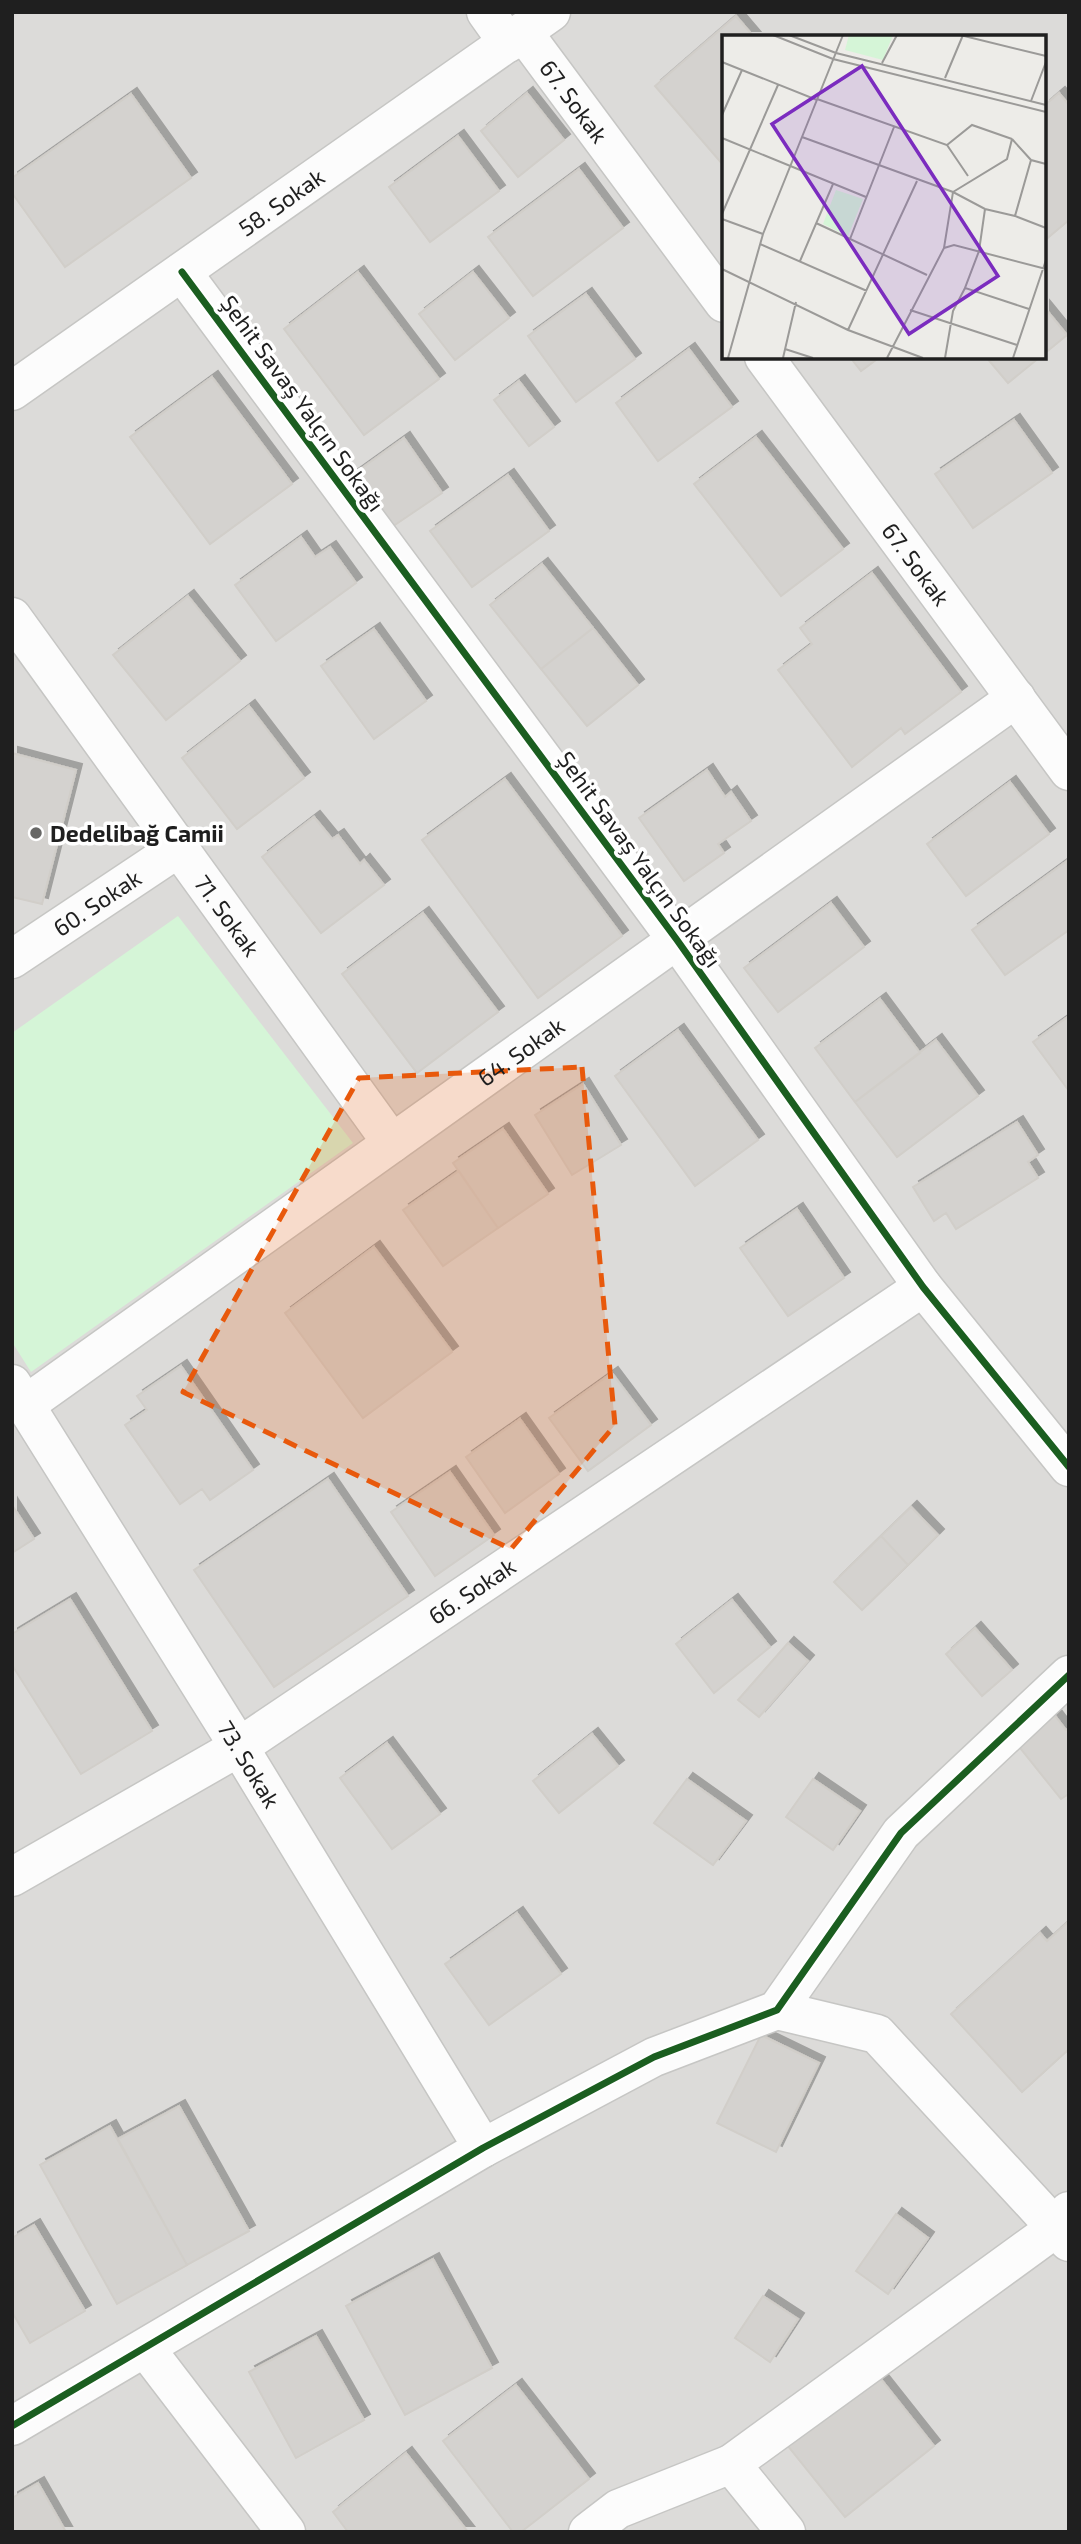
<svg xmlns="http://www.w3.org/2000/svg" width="1081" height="2544" viewBox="0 0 1081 2544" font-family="'Exo 2',sans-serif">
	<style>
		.residential { fill: #dcdbd9; fill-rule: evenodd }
		.park { fill: #d5f5d7 }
		.building { fill: #d4d2cf; stroke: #d1cec9; stroke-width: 2; filter: url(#shadow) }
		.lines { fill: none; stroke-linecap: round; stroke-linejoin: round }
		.minor-casing { stroke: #c6c6c4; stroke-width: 41 }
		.tertiary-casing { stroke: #c6c6c4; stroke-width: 41 }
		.minor { stroke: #fcfcfc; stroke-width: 38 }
		.tertiary { stroke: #fcfcfc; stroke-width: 38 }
		.cycleway-casing { stroke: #fff; stroke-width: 11 }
		.cycleway { stroke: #1b5e20; stroke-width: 7 }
		.marked { fill: #e8590c; fill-opacity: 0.2; stroke: #e8590c; stroke-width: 5; stroke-dasharray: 14 9; stroke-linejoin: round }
		.poi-dot { fill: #676765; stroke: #fff; stroke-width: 2.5 }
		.labels { text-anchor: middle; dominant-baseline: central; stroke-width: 7; stroke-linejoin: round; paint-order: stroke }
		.street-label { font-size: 23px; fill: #1f1f1f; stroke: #fff }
		.poi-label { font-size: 23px; font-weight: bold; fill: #1f1f1f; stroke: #fff; text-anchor: start }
		.inset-road { fill: none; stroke: #9b9a98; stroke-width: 2 }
		.view { fill: #7b2cbf; fill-opacity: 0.15; stroke: #7b2cbf; stroke-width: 3.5 }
		.inset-edge { fill: none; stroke: #1f1f1f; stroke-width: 3.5 }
	</style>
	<defs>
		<filter id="shadow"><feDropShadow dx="6" dy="-6" stdDeviation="0" flood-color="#0004"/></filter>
	</defs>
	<rect width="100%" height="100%" fill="#edece8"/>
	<!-- residential -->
	<path class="residential" d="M 12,12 L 1069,12 L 1069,2532 L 12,2532 ZM 724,37 L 1044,37 L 1044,357 L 724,357 Z"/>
	<!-- park -->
	<path class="park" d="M 178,916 L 353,1143 L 31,1372 L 12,1342 L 12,1033 Z"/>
	<!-- building -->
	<path class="building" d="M 736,16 L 754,37 L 724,37 L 724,166 L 655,86 Z
		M 527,93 L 564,140 L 518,177 L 481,131 Z
		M 1059,93 L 1069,105 L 1069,220 L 1044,241 L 1044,106 Z
		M 131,94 L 191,178 L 65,267 L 12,193 L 12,178 Z
		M 458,136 L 499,191 L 430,242 L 389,187 Z
		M 579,169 L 623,228 L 533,296 L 488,237 Z
		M 358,272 L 439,379 L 364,435 L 284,329 Z
		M 473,272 L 509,318 L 455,360 L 419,314 Z
		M 586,294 L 635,359 L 576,402 L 528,336 Z
		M 1044,307 L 1067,335 L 1044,354 Z
		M 689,349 L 732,407 L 658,461 L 616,403 Z
		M 850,357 L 880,357 L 861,371 Z
		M 986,357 L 1040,357 L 1008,383 Z
		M 212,377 L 292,484 L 210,544 L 130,437 Z
		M 519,381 L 554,427 L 529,446 L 494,400 Z
		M 1014,420 L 1052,473 L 973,528 L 935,474 Z
		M 756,437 L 843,549 L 781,596 L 694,484 Z
		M 404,438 L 442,493 L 386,531 L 348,478 Z
		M 508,475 L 549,531 L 472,587 L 430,531 Z
		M 301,537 L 315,557 L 330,547 L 356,583 L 276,641 L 235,585 Z
		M 542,564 L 593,628 L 541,669 L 490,605 Z
		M 872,573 L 961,692 L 905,734 L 901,728 L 852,767 L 778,670 L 812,644 L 800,628 Z
		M 188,596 L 240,661 L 166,720 L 113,655 Z
		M 593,628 L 638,685 L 587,726 L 541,669 Z
		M 374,629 L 426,701 L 374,739 L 321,666 Z
		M 249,706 L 304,778 L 237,829 L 182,758 Z
		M 12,753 L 76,770 L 42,904 L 12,897 Z
		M 707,770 L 725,797 L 731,792 L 751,821 L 718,844 L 724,853 L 684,881 L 639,818 Z
		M 505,779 L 622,936 L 538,998 L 422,840 Z
		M 1010,782 L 1049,834 L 966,896 L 927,844 Z
		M 314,817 L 332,839 L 338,835 L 360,864 L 364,860 L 384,885 L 321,933 L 262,857 Z
		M 1067,861 L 1069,930 L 1005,975 L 972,930 Z
		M 831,903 L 864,947 L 778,1012 L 744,968 Z
		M 423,913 L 498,1012 L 417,1073 L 342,974 Z
		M 880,999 L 920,1053 L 855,1102 L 815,1048 Z
		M 1069,1016 L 1069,1091 L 1033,1042 Z
		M 678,1030 L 758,1140 L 695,1186 L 615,1076 Z
		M 936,1040 L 978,1096 L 897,1157 L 855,1102 Z
		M 583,1084 L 621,1145 L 572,1175 L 535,1115 Z
		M 1017,1122 L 1038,1155 L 1028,1162 L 1038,1178 L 956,1229 L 946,1213 L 934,1221 L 913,1187 Z
		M 503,1129 L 548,1194 L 498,1228 L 453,1163 Z
		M 459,1171 L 498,1228 L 443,1266 L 403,1210 Z
		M 797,1209 L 844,1278 L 788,1316 L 740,1248 Z
		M 374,1247 L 452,1352 L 363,1418 L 285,1313 Z
		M 181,1366 L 253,1470 L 210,1500 L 202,1489 L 180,1504 L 125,1425 L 147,1410 L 137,1396 Z
		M 612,1373 L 651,1425 L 588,1471 L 549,1418 Z
		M 520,1419 L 559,1474 L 505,1513 L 466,1457 Z
		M 450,1472 L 494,1535 L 435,1576 L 391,1512 Z
		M 328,1479 L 408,1596 L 274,1687 L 194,1570 Z
		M 12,1505 L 34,1539 L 12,1553 Z
		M 911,1507 L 938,1535 L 908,1565 L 881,1536 Z
		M 881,1536 L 908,1565 L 862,1610 L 834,1582 Z
		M 70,1599 L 152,1731 L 81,1774 L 12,1665 L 12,1634 Z
		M 732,1600 L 770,1647 L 714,1693 L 676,1644 Z
		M 975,1628 L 1012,1670 L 982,1696 L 946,1654 Z
		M 788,1643 L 808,1661 L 759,1717 L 738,1700 Z
		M 1053,1713 L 1066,1730 L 1069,1728 L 1069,1797 L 1067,1795 L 1061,1799 L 1016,1743 Z
		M 592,1734 L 618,1766 L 559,1813 L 533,1781 Z
		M 387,1743 L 440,1814 L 392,1849 L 340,1778 Z
		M 687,1779 L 746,1821 L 713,1865 L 654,1823 Z
		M 813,1779 L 860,1811 L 833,1850 L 786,1817 Z
		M 517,1913 L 561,1974 L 489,2025 L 445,1964 Z
		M 1069,1921 L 1069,2049 L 1022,2092 L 951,2014 L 1040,1933 L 1047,1941 Z
		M 761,2035 L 819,2063 L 776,2152 L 717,2123 Z
		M 179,2106 L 249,2231 L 187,2265 L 118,2139 Z
		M 110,2126 L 187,2265 L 117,2304 L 40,2165 Z
		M 896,2214 L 928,2238 L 888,2294 L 856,2271 Z
		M 34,2225 L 85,2311 L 30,2343 L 12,2312 L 12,2238 Z
		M 433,2259 L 492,2368 L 405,2415 L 346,2306 Z
		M 763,2296 L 798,2319 L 770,2362 L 735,2338 Z
		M 316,2336 L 364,2420 L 296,2458 L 249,2372 Z
		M 873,2369 L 934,2446 L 845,2517 L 783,2440 Z
		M 516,2385 L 589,2479 L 521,2532 L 513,2532 L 443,2441 Z
		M 406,2453 L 468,2532 L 348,2532 L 333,2512 Z
		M 38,2483 L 66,2532 L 12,2532 L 12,2498 Z"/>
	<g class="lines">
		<!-- minor casing -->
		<g class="minor-casing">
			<g id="minor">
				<path d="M 486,12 L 508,43"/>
				<path id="s1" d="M 523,32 L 724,303"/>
				<path d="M 182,272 L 677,940 L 923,1287 L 1069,1467"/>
				<path id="s2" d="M 764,357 L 1069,771"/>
				<path id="s3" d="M 12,617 L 392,1143"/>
				<path id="s4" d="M 12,959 L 180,847"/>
				<path id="s5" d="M 12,1384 L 239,1747 L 483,2148"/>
				<path id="s6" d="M 25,1405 L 1016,698"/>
				<path id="s7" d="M 12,1877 L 239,1747 L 923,1287"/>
				<path d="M 777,2010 L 877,2034 L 1069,2242"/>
				<path d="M 146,2349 L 286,2532"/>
				<path d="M 12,2426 L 483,2148 L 654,2057 L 777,2010 L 901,1833 L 1069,1675"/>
				<path d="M 588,2532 L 618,2509 L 731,2464"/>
				<path d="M 786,2532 L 731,2464 L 1056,2228 L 1069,2211"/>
			</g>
		</g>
		<!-- tertiary casing -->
		<g class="tertiary-casing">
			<g id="tertiary">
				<path id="s8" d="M 12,391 L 551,12"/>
			</g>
		</g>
		<!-- minor -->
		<use href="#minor" class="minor"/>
		<!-- tertiary -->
		<use href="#tertiary" class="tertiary"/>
		<!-- cycleway casing -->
		<g class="cycleway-casing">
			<path id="cycleway" d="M 182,272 L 677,940 L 923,1287 L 1069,1467
				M 12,2426 L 483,2148 L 654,2057 L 777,2010 L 901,1833 L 1069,1675"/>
		</g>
		<!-- cycleway -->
		<use href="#cycleway" class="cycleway"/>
	</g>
	<!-- marked area -->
	<path class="marked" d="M 582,1067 L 615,1425 L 511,1549 L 183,1392 L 359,1078 Z"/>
	<!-- markers -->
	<circle class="poi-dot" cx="36" cy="833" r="7"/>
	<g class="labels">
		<!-- street labels -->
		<g class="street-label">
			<text stroke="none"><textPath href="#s1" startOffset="86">67. Sokak</textPath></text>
			<text stroke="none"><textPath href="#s8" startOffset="329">58. Sokak</textPath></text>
			<text transform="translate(303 403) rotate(54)">Şehit Savaş Yalçın Sokağı</text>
			<text stroke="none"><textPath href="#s2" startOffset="257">67. Sokak</textPath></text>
			<text transform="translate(640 859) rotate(54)">Şehit Savaş Yalçın Sokağı</text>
			<text stroke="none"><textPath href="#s4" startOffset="102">60. Sokak</textPath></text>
			<text stroke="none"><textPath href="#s3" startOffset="368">71. Sokak</textPath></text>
			<text stroke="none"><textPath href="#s6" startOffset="609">64. Sokak</textPath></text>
			<text stroke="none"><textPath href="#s7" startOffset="542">66. Sokak</textPath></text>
			<text stroke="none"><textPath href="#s5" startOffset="448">73. Sokak</textPath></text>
		</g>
		<!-- poi labels -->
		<g class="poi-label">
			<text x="50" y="833">Dedelibağ Camii</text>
		</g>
	</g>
	<!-- overview -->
	<g transform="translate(722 35)">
		<rect width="324" height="324" fill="#edece8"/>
		<path d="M 127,0 L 171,0 L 161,25 L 123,15 ZM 114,155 L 141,164 L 126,201 L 101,189 Z" fill="#d5f5d7"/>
		<path class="inset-road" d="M 51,0 L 111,24 L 324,77M 67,0 L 114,18 L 324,70M 238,0 L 324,21M 0,27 L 95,65M 160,28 L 175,0M 223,43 L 241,0M 95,64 L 225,110 L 246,141M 309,66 L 324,27M 0,80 L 20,35M 80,102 L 231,157 L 263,174 L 293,181M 0,103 L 144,162M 290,104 L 309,125 L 324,129M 225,110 L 250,90 L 290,104M 309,125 L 293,181 L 324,193M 263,174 L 257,216 L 243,253 L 307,274M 0,179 L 56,50M 0,184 L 41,199M 94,188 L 205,240M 128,204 L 172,92M 38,209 L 145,256M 222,213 L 232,210 L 324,234M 78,226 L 111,149M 0,234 L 126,295 L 201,323M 188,275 L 295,310M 126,295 L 195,146M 63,314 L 91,323M 6,323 L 41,199 L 121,0M 61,323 L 74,267M 165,323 L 222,213 L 231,157 L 285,124 L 290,104M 223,323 L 231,276 L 243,253M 291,323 L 324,225"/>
		<path class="view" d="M 140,31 L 276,241 L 187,299 L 50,89 Z"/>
		<rect width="324" height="324" class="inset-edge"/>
	</g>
	<!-- border -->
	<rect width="1081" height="2544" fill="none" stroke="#1f1f1f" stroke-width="28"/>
</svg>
